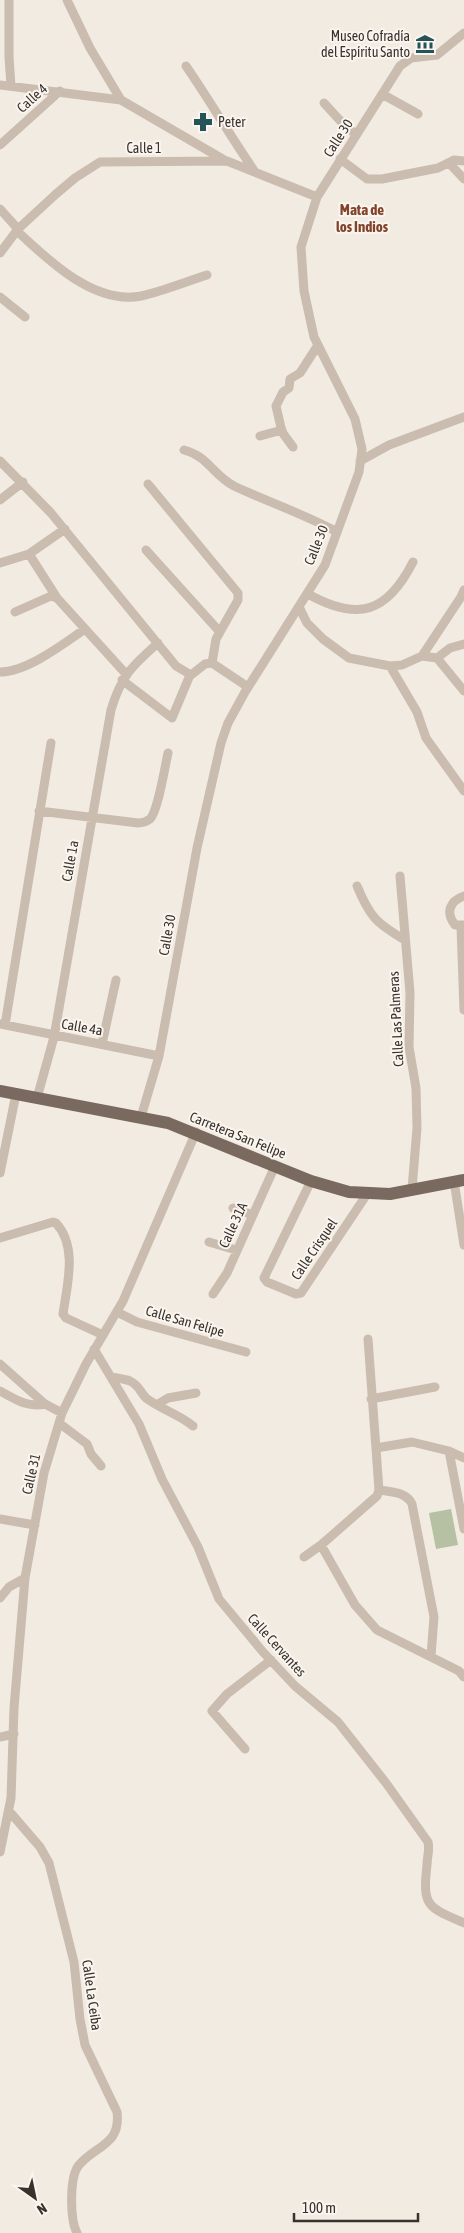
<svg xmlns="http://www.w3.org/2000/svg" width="464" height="2233" viewBox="0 0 464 2233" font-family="'Asap Condensed',sans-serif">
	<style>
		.green { fill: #b6c1a3 }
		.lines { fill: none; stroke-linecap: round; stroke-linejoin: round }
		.street { stroke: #cabcaf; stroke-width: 9 }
		.primary { stroke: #7a695f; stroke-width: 12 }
		.labels { text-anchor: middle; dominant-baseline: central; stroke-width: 4; stroke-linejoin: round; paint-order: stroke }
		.poi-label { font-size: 14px; fill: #39312c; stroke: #faf5ef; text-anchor: end }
		.street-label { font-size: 14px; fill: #39312c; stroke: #faf5ef }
		.neighbourhood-label { font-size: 15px; font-weight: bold; fill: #82432b; stroke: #faf5ef }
	</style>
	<rect width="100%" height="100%" fill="#f2ebe2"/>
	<!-- green -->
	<path class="green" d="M 451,1509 L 458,1545 L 436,1549 L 429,1513 Z"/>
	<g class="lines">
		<!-- street -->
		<path class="street" d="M 9,0 L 9,57 L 11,86
			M 67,0 L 90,48 L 121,100
			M 186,66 C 210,101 231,137 255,172
			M 0,85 L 121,100 L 226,161
			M 382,94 L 418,114
			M 324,103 L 346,127 L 356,134
			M 0,145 L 60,91
			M 340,159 L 367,179 L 382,179 L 438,168 L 454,160 L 464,161
			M 449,163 L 464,179
			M 0,209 L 18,229
			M 17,231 C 48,260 94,305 141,296 C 163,291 185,282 207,275
			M 0,253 L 18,229 L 56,194 L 75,178 L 100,162 L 227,161 L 317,197
			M 0,297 L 25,317
			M 260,436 L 282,430
			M 293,447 L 282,432 L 276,406 L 283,392 L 289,388 L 290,379 L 300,373 L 318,345
			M 184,450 C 208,456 213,475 234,486 C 268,502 304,514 337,532
			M 0,461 L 51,513 L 176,666 L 191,675 L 205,664 L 212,663 L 248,687
			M 360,461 L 389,445 L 464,417
			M 148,484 L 238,593 L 238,600 L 216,639 L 212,663
			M 0,500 L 23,482
			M 146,550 L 219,631
			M 29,554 L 57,598
			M 0,563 L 29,554 L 65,529
			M 308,594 C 358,622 387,613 413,562
			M 299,607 L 307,623 L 323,639 L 349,658 L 390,666 L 402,665 L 422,656 L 461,597 L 464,590
			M 15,612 L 51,596 L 57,598 L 126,674
			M 422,656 L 437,658 L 464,691
			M 437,658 L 450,648 L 464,644
			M 390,666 L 417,712 L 426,738 L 464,791
			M 0,672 C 27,672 63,644 85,629
			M 122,680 L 172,718 L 190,675
			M 39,811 L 138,823 C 143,823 146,822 150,819 C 158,811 165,766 168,753
			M 400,876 L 410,993 L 409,1047 L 416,1088 L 417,1128 L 412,1189
			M 357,886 C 370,917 376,923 405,940
			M 464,896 C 450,901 445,912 455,925 L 464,925
			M 461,926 L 464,1010
			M 0,1024 L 159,1056
			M 5,1025 L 51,743
			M 102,1044 L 116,980
			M 37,1098 L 54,1037 L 111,710 C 121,676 132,666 158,643
			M 141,1117 L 159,1056 L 197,848 L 221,743 L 228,723 L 245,692 L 325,565 L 359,472 L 362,449 L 355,419 L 314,337 L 304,291 L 301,247 L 317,197 L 400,66 L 411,58 L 437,55 L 464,33
			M 0,1173 L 16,1094
			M 311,1181 L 264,1278 L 267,1282 L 296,1294 L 301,1293 L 367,1194
			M 454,1181 L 464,1245
			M 233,1208 L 253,1215
			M 0,1238 L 53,1222 L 56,1223 C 78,1247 67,1285 63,1314 L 66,1318 L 103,1335
			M 209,1242 L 236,1250
			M 213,1294 L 227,1273 L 275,1166
			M 117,1312 L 137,1322 L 246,1352
			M 94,1349 L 139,1424 L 162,1479 L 198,1547 L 219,1599 L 263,1652 L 295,1686 L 338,1722 L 386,1783 L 428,1842 C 430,1851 427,1856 427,1865 C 422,1907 428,1907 464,1923
			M 0,1364 L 45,1404 L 62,1413
			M 111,1377 C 117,1378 125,1379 130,1381 C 139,1385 140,1392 146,1398 C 160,1409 179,1414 193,1426
			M 0,1391 C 15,1399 27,1408 45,1404
			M 371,1399 L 435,1387
			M 158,1404 L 168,1398 L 196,1393
			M 59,1423 L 87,1444 L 91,1454 L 101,1466
			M 376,1448 L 412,1442 L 449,1451 L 464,1458
			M 449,1451 L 464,1529
			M 379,1490 C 392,1492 406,1492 412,1504 L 434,1617 L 431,1656
			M 0,1519 L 35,1525
			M 321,1545 L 355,1605 L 377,1630 L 459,1671 L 464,1677
			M 304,1557 L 321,1545 L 377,1496 L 379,1490 L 368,1339
			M 0,1598 L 9,1587 L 25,1578
			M 0,1737 L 14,1734
			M 245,1749 L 212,1711 L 227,1694 L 271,1660
			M 9,1811 L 40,1847 L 49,1863 L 74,1962 L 80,2019 L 85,2045 L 117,2112 C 121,2145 96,2145 79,2165 C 69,2177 70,2220 77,2233
			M 0,1852 L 11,1798 L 14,1708 L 25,1578 L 44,1473 L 62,1413 L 86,1364 L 123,1301 L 196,1132"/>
		<!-- primary -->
		<path class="primary" d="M 0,1091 L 168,1123 L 311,1181 L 349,1192 L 390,1194 L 464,1180"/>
	</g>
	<!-- icons -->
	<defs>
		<g id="museum-bare" transform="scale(1.5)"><path d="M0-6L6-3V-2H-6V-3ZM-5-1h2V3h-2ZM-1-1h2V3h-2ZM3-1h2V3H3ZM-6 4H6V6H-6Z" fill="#245358" stroke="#faf5ef" stroke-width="2.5" paint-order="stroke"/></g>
		<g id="pharmacy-bare" transform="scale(1.5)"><path d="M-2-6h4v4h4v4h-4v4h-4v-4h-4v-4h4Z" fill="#245358" stroke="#faf5ef" stroke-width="2.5" paint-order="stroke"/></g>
	</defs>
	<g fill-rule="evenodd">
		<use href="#museum-bare" x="425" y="44"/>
		<use href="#pharmacy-bare" x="203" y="122"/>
	</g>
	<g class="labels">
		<!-- poi labels -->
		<g class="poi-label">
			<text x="410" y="36">Museo Cofradía<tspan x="410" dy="16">del Espíritu Santo</tspan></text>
			<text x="218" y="122" text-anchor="start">Peter</text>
		</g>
		<!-- street labels -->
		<g class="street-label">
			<text transform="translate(32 98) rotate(-42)">Calle 4</text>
			<text transform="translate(338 138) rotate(-57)">Calle 30</text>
			<text x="144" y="148">Calle 1</text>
			<text transform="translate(316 545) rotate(-68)">Calle 30</text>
			<text transform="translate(70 861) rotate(-80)">Calle 1a</text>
			<text transform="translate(167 935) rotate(-80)">Calle 30</text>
			<text transform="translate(396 1019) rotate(-93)">Calle Las Palmeras</text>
			<text transform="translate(82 1027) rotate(10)">Calle 4a</text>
			<text transform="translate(238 1135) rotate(22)">Carretera San Felipe</text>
			<text transform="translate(233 1225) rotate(-65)">Calle 31A</text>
			<text transform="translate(314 1249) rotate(-56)">Calle Crisquel</text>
			<text transform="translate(185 1321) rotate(16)">Calle San Felipe</text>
			<text transform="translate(31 1474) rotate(-77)">Calle 31</text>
			<text transform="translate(277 1645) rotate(48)">Calle Cervantes</text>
			<text transform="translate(92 1995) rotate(82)">Calle La Ceiba</text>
		</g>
		<!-- neighbourhood labels -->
		<g class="neighbourhood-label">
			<text x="362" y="209">Mata de<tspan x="362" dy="17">los Indios</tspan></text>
		</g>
	</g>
	<!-- north arrow -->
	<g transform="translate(35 2198) rotate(147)" stroke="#faf5ef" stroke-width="4" paint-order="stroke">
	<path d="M0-4L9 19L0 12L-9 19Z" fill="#39312c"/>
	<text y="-8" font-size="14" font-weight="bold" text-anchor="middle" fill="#39312c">N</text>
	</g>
	<!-- scale -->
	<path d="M294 2213v8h124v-8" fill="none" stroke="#39312c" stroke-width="2.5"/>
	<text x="302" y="2213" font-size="15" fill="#39312c" stroke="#faf5ef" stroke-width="4" paint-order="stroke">100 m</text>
</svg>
